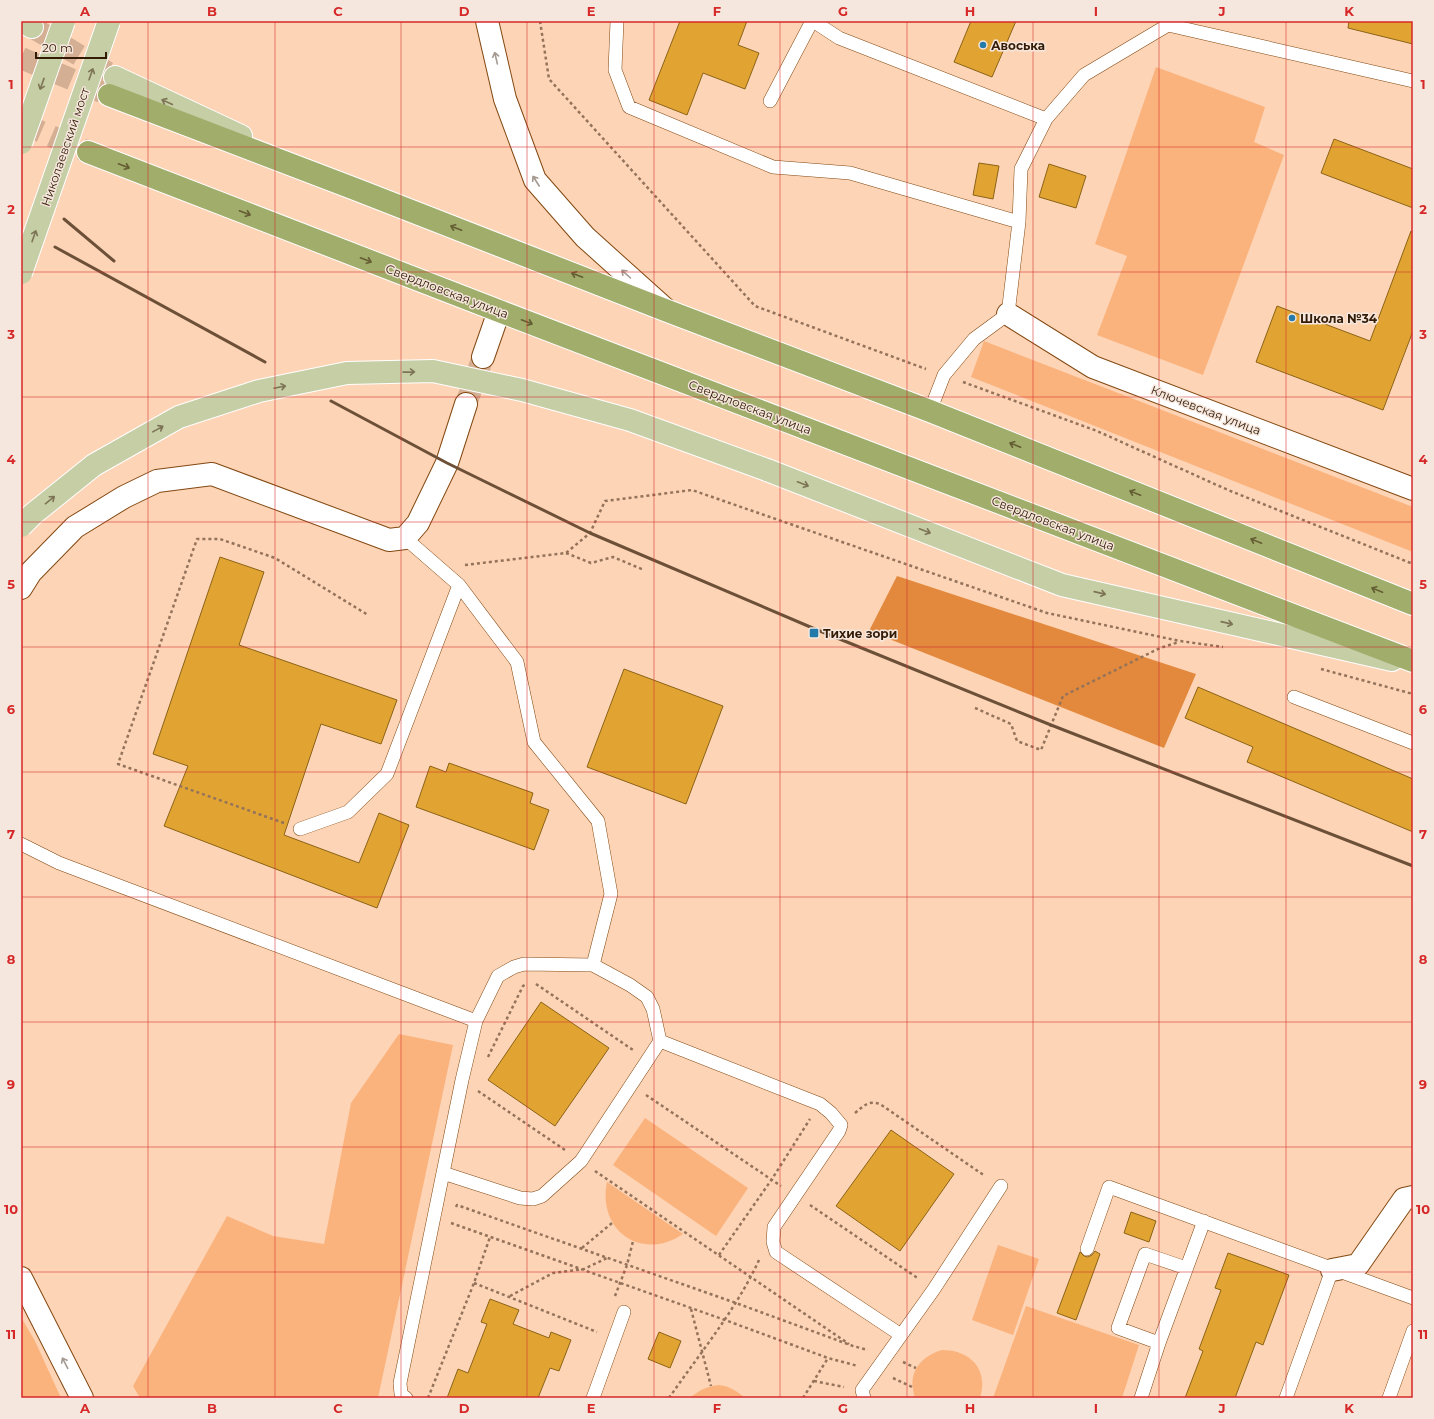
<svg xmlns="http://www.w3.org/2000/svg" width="1434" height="1419" viewBox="0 0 1434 1419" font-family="Montserrat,sans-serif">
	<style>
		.green { fill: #fbb37d }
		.forest { fill: #e3893d }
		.building { fill: #e1a433; stroke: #8c6316 }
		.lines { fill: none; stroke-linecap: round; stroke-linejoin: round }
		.street-tunnel { stroke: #d5af93; stroke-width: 22; stroke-dasharray: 22 11; stroke-linecap: butt }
		.primary-tunnel { stroke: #d5af93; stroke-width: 22; stroke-dasharray: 22 11; stroke-linecap: butt }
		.highway-tunnel { stroke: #d5af93; stroke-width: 22; stroke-dasharray: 22 11; stroke-linecap: butt }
		.lane-casing { stroke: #834811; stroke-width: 14 }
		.street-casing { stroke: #834811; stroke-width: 24 }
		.primary-casing { stroke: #fff; stroke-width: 24 }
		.highway-casing { stroke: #fff; stroke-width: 24 }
		.path { stroke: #94735a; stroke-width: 2.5; stroke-dasharray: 3 3; stroke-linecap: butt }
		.lane { stroke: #fff; stroke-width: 13 }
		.street { stroke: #fff; stroke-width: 22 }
		.primary { stroke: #c6cea6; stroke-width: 22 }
		.highway { stroke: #a0ad6b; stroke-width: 22 }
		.rail { stroke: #6d5038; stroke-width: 3 }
		.primary-bridge-casing { stroke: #fff; stroke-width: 24; stroke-linecap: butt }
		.primary-bridge { stroke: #c6cea6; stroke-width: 22 }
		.oneway { stroke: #a4988f }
		.oneway2 { stroke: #7d7456 }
		.oneway3 { stroke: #655d33 }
		.grid { fill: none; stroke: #d62828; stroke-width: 1; stroke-opacity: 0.55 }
		.poi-dot { fill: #247baa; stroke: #f5e7dd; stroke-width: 1.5 }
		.labels { text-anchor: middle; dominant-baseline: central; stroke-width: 3; stroke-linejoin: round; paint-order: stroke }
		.poi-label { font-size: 12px; font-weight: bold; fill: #341b06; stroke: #f5e7dd; text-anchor: start }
		.street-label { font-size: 12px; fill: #341b06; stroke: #f5e7dd }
		.neatline { fill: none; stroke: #d62828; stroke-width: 1.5 }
		.grid-label { font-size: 13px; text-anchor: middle; font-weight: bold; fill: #d62828 }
	</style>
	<rect width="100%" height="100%" fill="#fdd4b6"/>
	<!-- green -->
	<path class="green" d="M 1156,67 L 1265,107 L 1254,142 L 1284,155 L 1203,375 L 1097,335 L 1127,256 L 1095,244 Z
		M 984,341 L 1413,507 L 1413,552 L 971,377 Z
		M 399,1034 L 453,1045 L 378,1398 L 140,1398 L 133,1386 L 227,1216 L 273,1236 L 324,1244 L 351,1103 Z
		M 645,1118 L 748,1188 L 716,1236 L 613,1165 Z
		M 607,1182 L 683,1234 C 642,1262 597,1231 607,1182 Z
		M 998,1245 L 1039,1259 L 1013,1335 L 972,1320 Z
		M 1026,1306 L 1139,1345 L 1122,1398 L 993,1398 Z
		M 21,1317 L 35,1341 L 61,1398 L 21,1398 Z
		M 942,1350 C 970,1350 989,1369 980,1398 L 915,1398 C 907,1374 919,1357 942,1350 Z
		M 718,1385 C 729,1386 736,1390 745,1398 L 690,1398 C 699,1390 706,1387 718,1385 Z"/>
	<!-- forest -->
	<path class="forest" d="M 897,576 L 1196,674 L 1164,748 L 869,631 Z"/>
	<!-- building -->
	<path class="building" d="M 680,21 L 747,21 L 738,45 L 759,53 L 745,89 L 703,73 L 687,115 L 649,100 Z
		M 971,21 L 1016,21 L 992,77 L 954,62 Z
		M 1349,21 L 1413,21 L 1413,44 L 1348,28 Z
		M 1334,139 L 1413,169 L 1413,208 L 1321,173 Z
		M 979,163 L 999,166 L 993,199 L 973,195 Z
		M 1049,164 L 1086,176 L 1076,208 L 1039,197 Z
		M 1411,231 L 1413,232 L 1413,331 L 1383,410 L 1256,362 L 1277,306 L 1370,341 Z
		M 220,557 L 264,572 L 239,645 L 397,700 L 381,744 L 321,724 L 284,835 L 359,863 L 379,813 L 409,825 L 377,908 L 164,826 L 188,766 L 153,754 Z
		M 624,669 L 723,706 L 686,804 L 587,767 Z
		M 1198,687 L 1413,779 L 1413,832 L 1247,762 L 1253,747 L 1185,718 Z
		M 449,763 L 533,793 L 530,803 L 549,810 L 534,850 L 416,807 L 430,766 L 446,772 Z
		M 541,1002 L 609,1048 L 555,1126 L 488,1080 Z
		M 891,1130 L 954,1174 L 900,1251 L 836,1206 Z
		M 1131,1212 L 1156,1221 L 1149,1242 L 1124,1233 Z
		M 1095,1251 L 1100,1254 L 1076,1320 L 1057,1313 L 1080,1252 L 1084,1256 L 1088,1257 L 1092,1255 Z
		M 1228,1253 L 1289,1275 L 1263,1345 L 1256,1342 L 1235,1398 L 1185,1398 L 1203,1351 L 1199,1349 L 1221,1290 L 1215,1288 Z
		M 490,1299 L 519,1310 L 513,1324 L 549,1338 L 551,1332 L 571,1340 L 559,1371 L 550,1368 L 538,1398 L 447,1398 L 458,1369 L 468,1373 L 487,1324 L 481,1322 Z
		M 659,1332 L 681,1341 L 670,1368 L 648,1359 Z"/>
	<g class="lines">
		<!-- street-tunnel -->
		<path class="street-tunnel" d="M 466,404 L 483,357"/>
		<!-- primary-tunnel -->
		<path class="primary-tunnel" d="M 32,27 L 115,77"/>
		<!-- highway-tunnel -->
		<path class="highway-tunnel" d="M 21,58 L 109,95
			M 21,123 L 88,152"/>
		<!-- lane casing -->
		<g class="lane-casing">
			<path id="lane" d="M 617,21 L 615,70 L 629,107 L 773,167 L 850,173 L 1019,222
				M 813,21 L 839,38 L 1046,119
				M 770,101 L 812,21
				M 930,411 L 944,375 L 974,339 L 1008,314 L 1019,222 L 1021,169 L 1046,119 L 1084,75 L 1168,25 L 1413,81
				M 405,538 L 459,585 L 517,662 L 534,742 L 598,821 L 611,894 L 593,965
				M 1294,697 L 1413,743
				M 300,829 L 348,812 L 387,774 L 459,585
				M 21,844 L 59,863 L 476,1021
				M 660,1041 L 820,1104 L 831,1113 L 841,1125 L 839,1131 L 774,1227 L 773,1242 L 776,1252 L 901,1335
				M 1087,1249 L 1109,1187 L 1413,1298
				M 1159,1343 L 1118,1328 L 1145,1254 L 1186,1268
				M 406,1398 L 401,1394 L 400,1383 L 462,1080 L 476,1021 L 498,976 L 514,967 L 524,964 L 593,965 L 630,985 L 647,997 L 653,1009 L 660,1041 L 581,1161 L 542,1196 L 533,1199 L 520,1198 L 443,1173
				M 593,1398 L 624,1312
				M 864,1398 L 862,1390 L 934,1289 L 1001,1186
				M 1141,1398 L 1159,1343 L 1204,1221
				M 1286,1398 L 1332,1270
				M 1389,1398 L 1413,1331"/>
		</g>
		<!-- street casing -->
		<g class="street-casing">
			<path id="street" d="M 487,21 L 505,99 L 535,180 L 585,237 L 665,309
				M 1008,314 L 1093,367 L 1413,489
				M 483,357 L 499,311
				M 21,588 L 31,572 L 75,527 L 124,497 L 157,481 L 212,474 L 389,540 L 405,538 L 418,523 L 447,463 L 466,404
				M 1332,1270 L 1358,1265 L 1404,1199 L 1413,1197
				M 21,1278 L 82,1398"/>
		</g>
		<!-- primary casing -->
		<g class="primary-casing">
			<path id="primary" d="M 21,21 L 32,27
				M 115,77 L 241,136
				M 767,470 L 1062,585 L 1392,660"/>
		</g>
		<!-- highway casing -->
		<g class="highway-casing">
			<path id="highway" d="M 109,95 L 355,189 L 665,310 L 930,411 L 1413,604
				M 88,152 L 499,311 L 1413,661"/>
		</g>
		<!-- path -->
		<path class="path" d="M 540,21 L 549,79 L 755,306 L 926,369
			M 963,382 L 1097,431 L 1228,490 L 1413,564
			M 566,553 L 591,563 L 613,557 L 644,570
			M 465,565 L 566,553 L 590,533 L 605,501 L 692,490 L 1047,613 L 1180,641 L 1223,647
			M 1321,669 L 1413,694
			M 975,708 L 1011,724 L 1017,741 L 1041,750 L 1063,696 L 1160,648 L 1179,642
			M 284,823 L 118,764 L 197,539 L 220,539 L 275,558 L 368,615
			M 536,984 L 633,1050
			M 488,1057 L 523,986 L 526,984
			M 478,1091 L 565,1150
			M 646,1095 L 781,1186
			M 855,1113 C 864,1106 868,1100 880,1104 L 985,1176
			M 595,1171 L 849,1344
			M 810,1205 L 919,1279
			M 456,1207 L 457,1205 L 736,1303 L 853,1346 L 868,1350
			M 451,1223 L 725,1320 L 828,1358 L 858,1366
			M 582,1248 L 612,1223
			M 719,1255 L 772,1179 L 810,1119
			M 474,1283 L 597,1332
			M 510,1296 L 553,1273 L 584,1269 L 607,1258
			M 615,1296 L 627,1265 L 633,1241
			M 691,1309 L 711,1386
			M 903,1362 L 916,1368
			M 893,1378 L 912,1387
			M 814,1381 L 844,1387
			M 428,1398 L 474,1283 L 490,1237
			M 669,1398 C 700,1353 736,1310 759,1260
			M 803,1398 L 828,1358"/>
		<!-- lane -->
		<use href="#lane" class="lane"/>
		<!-- street -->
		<use href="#street" class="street"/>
		<!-- primary -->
		<use href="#primary" class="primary"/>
		<!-- highway -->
		<use href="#highway" class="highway"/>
		<!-- rail -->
		<path class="rail" d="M 64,219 L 114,261
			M 55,247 L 265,362
			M 331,401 L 447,463 L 590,533 L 815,629 L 1051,725 L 1413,866"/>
		<!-- primary-bridge casing -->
		<g class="primary-bridge-casing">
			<path id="primary-bridge" d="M 21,143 L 64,21
				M 21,273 L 109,21
				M 21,526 L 33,514 L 94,465 L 179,417 L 259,391 L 347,373 L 433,371 L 522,390 L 630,420 L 767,470"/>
		</g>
		<!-- primary-bridge -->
		<use href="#primary-bridge" class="primary-bridge"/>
	</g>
	<!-- one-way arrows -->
	<defs><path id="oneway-shaft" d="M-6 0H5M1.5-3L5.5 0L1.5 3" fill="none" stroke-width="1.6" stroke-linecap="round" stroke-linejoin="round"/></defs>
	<g class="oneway">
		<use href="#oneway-shaft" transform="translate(496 58) rotate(-103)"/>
		<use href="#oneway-shaft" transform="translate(536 181) rotate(-123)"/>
		<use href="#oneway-shaft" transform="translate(626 274) rotate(-138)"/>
		<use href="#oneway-shaft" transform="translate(65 1363) rotate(-117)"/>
	</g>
	<g class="oneway2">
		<use href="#oneway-shaft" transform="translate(91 74) rotate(-71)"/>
		<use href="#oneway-shaft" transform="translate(42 84) rotate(110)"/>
		<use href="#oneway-shaft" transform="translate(167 102) rotate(-155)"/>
		<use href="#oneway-shaft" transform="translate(34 236) rotate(-71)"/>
		<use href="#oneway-shaft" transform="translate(409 372) rotate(-1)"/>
		<use href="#oneway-shaft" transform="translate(280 387) rotate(-12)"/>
		<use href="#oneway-shaft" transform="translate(158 429) rotate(-29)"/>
		<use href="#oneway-shaft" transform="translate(803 484) rotate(21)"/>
		<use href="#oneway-shaft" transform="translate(50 500) rotate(-39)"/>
		<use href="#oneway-shaft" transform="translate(925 531) rotate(21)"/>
		<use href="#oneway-shaft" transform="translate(1100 593) rotate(13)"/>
		<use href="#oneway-shaft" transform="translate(1227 623) rotate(13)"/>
	</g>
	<g class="oneway3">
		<use href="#oneway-shaft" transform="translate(124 166) rotate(21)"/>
		<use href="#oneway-shaft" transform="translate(245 213) rotate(21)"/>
		<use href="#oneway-shaft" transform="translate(456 228) rotate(-159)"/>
		<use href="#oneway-shaft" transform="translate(366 260) rotate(21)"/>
		<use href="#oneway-shaft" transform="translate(577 275) rotate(-159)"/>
		<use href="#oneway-shaft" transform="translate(527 322) rotate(21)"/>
		<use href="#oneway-shaft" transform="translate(1015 445) rotate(-158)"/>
		<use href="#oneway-shaft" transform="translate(1135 493) rotate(-158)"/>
		<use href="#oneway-shaft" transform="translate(1256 541) rotate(-158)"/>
		<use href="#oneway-shaft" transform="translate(1377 590) rotate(-158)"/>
	</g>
	<!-- grid -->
	<path class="grid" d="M 148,21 L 148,1398M 275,21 L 275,1398M 401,21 L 401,1398M 527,21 L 527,1398M 654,21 L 654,1398M 780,21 L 780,1398M 907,21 L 907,1398M 1033,21 L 1033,1398M 1159,21 L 1159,1398M 1286,21 L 1286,1398M 21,147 L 1413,147M 21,272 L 1413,272M 21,397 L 1413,397M 21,522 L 1413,522M 21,647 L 1413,647M 21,772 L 1413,772M 21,897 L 1413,897M 21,1022 L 1413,1022M 21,1147 L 1413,1147M 21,1272 L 1413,1272"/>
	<!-- markers -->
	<g class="poi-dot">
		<circle cx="983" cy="45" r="4"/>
		<circle cx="1292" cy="318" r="4"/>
		<rect x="809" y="628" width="10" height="10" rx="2"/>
	</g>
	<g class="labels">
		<!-- poi labels -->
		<g class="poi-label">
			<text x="991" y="45">Авоська</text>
			<text x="1300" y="318">Школа №34</text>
			<text x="823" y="633">Тихие зори</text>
		</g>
		<!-- street labels -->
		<g class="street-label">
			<text transform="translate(65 147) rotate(-71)">Николаевский мост</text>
			<text transform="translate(447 291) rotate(21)">Свердловская улица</text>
			<text transform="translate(750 407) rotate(21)">Свердловская улица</text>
			<text transform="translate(1206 410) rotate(21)">Ключевская улица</text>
			<text transform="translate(1053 523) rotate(21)">Свердловская улица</text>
		</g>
	</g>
	<!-- border -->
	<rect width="1434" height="1419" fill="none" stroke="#f5e7dd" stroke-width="44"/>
	<!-- scale -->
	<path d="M36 52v6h70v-6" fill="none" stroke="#341b06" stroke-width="2"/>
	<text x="42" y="52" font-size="12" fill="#341b06" stroke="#f5e7dd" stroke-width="3" paint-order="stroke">20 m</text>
	<rect x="22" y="22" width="1390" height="1375" class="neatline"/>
	<g class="grid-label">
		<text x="85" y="16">A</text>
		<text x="212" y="16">B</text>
		<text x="338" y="16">C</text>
		<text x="464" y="16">D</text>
		<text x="591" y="16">E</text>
		<text x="717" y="16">F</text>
		<text x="843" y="16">G</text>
		<text x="970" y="16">H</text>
		<text x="1096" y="16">I</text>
		<text x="1222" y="16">J</text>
		<text x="1349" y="16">K</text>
		<text x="11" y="89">1</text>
		<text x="1423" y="89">1</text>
		<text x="11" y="214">2</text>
		<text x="1423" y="214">2</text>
		<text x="11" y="339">3</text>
		<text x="1423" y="339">3</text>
		<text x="11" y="464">4</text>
		<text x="1423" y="464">4</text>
		<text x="11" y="589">5</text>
		<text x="1423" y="589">5</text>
		<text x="11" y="714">6</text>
		<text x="1423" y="714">6</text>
		<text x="11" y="839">7</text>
		<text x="1423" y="839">7</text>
		<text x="11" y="964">8</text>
		<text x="1423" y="964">8</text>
		<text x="11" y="1089">9</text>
		<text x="1423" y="1089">9</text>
		<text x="11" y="1214">10</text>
		<text x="1423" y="1214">10</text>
		<text x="11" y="1339">11</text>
		<text x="1423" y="1339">11</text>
		<text x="85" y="1413">A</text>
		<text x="212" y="1413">B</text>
		<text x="338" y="1413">C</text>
		<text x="464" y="1413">D</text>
		<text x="591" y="1413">E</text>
		<text x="717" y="1413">F</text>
		<text x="843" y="1413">G</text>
		<text x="970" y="1413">H</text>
		<text x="1096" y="1413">I</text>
		<text x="1222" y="1413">J</text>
		<text x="1349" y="1413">K</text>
	</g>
</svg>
